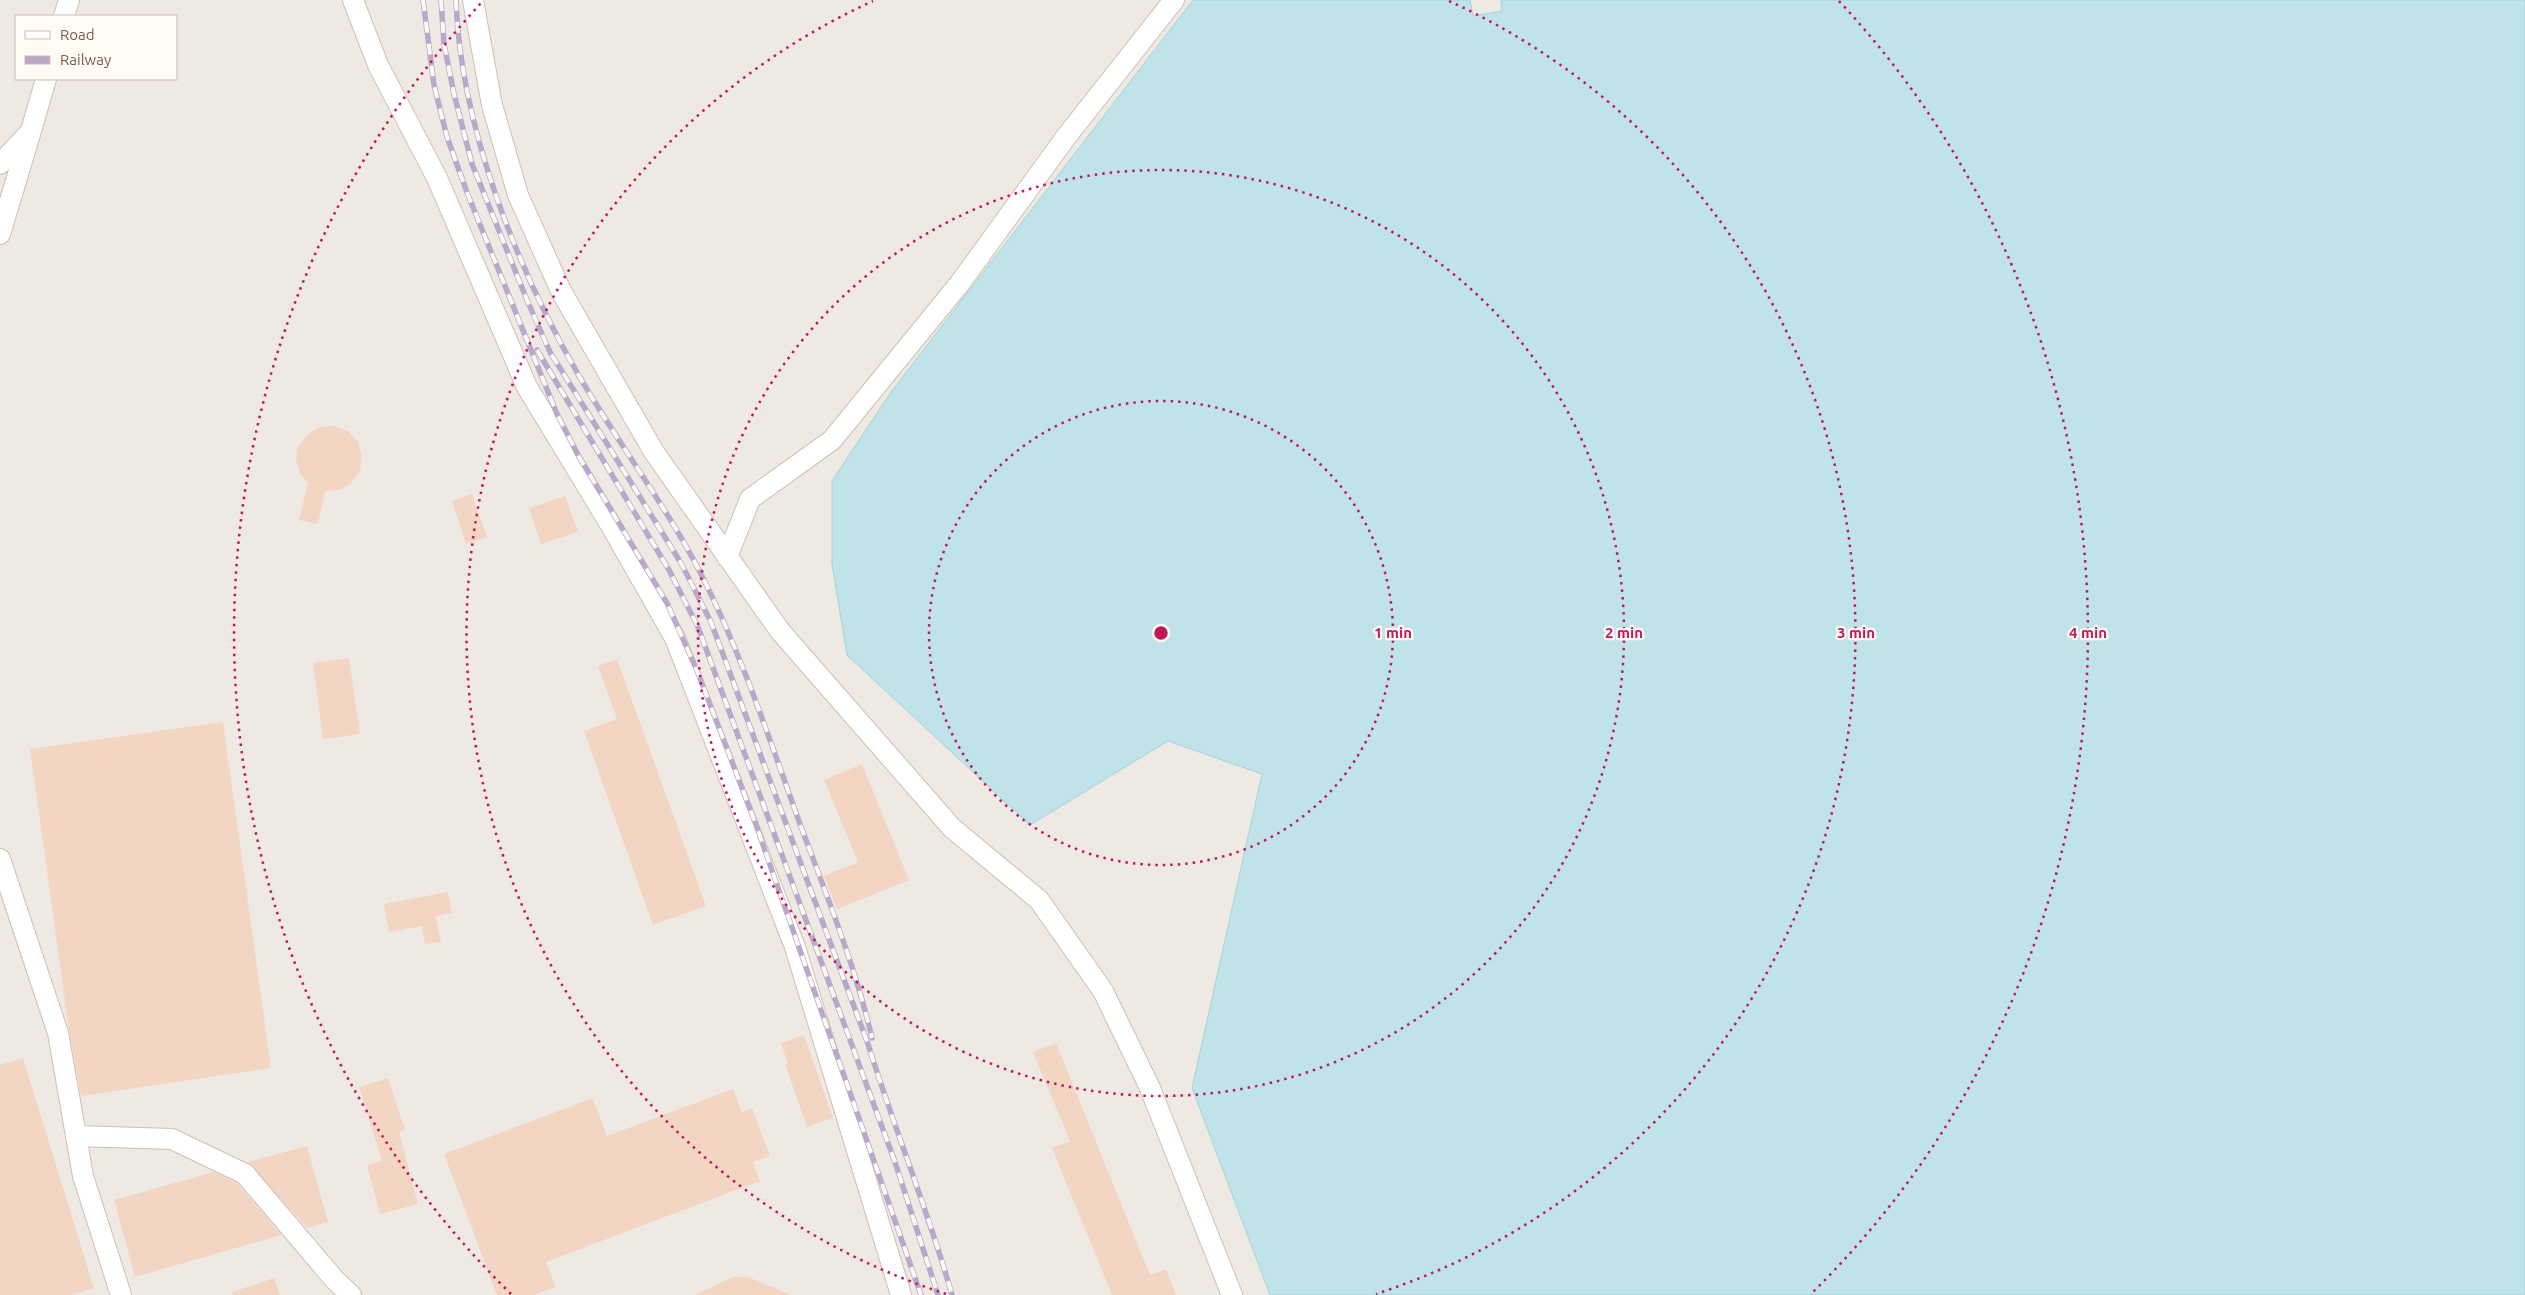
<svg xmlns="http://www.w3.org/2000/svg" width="2525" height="1295" viewBox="0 0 2525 1295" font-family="Ubuntu,sans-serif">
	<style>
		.industrial { fill: #efe9e4; fill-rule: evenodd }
		.water { fill: #bfe3e8; stroke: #a5d3da }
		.building { fill: #f3d5c3 }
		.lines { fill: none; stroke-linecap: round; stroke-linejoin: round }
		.minor-casing { stroke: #d1beb0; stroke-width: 22 }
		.minor { stroke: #fff; stroke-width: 20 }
		.rail-casing { stroke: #b9a8c9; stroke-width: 5.5 }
		.rail { stroke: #fffaf3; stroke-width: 4; stroke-dasharray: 11; stroke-linecap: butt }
		.ring { fill: none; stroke: #c2185b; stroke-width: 2.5; stroke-dasharray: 2.5 5 }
		.centre { fill: #c2185b; stroke: #fffaf3; stroke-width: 2.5 }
		.ring-label { font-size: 15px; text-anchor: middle; font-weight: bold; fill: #c2185b; stroke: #fffaf3; stroke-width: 4.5; stroke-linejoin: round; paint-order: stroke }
	</style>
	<rect width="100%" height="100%" fill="#fdf6ec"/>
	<!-- industrial -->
	<path class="industrial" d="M 0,0 L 1193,0 L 891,392 L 832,481 L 1030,825 L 1168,741 L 1262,773 L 1192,1088 L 1270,1295 L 0,1295 ZM 16,16 L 176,16 L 176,79 L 16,79 Z
		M 1470,0 L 1501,0 L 1502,11 L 1473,16 Z"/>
	<!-- water -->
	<path class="water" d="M 1193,0 L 1470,0 L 1473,16 L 1502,11 L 1501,0 L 2525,0 L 2525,1295 L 1270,1295 L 1192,1088 L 1262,774 L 1168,741 L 1030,825 L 847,655 L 832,564 L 832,481 L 891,392 Z"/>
	<!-- building -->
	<path class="building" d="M 334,426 L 348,431 L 358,442 L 362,456 L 360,471 L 351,483 L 339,490 L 325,491 L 318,524 L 299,520 L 308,483 L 301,475 L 296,461 L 298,447 L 307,435 L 319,427 Z
		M 472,494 L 487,537 L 466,544 L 452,501 Z
		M 565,496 L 578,532 L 541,544 L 529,508 Z
		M 349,658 L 360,734 L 323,739 L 313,663 Z
		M 617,659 L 706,906 L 653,925 L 584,731 L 617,719 L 598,666 Z
		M 223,722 L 271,1068 L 81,1096 L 69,1030 L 30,749 Z
		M 862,764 L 909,880 L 837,909 L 824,876 L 858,862 L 824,780 Z
		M 448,892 L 452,913 L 436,916 L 441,942 L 425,944 L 422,926 L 389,932 L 384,904 Z
		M 804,1035 L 833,1118 L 807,1127 L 785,1064 L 788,1064 L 781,1043 Z
		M 1056,1043 L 1150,1275 L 1166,1269 L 1176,1295 L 1112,1295 L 1052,1148 L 1070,1141 L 1033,1052 Z
		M 23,1058 L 94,1288 L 72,1295 L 0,1295 L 0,1065 Z
		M 388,1078 L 405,1130 L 399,1132 L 418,1204 L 380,1214 L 367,1165 L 382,1161 L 359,1087 Z
		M 733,1089 L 742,1112 L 752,1108 L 770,1156 L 753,1162 L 760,1181 L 546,1262 L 556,1287 L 534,1295 L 497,1295 L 444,1154 L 593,1098 L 607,1136 Z
		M 307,1146 L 328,1222 L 307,1228 L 248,1162 Z
		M 214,1172 L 238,1184 L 281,1235 L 135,1277 L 114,1200 Z
		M 733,1277 L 748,1277 L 792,1295 L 694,1295 Z
		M 274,1278 L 280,1295 L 233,1295 L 232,1292 Z"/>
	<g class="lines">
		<!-- minor casing -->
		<g class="minor-casing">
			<path id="minor" d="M 353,0 L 378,65 L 437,178 L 527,387 L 610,524 L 675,638 L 795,947 L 901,1295
				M 473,0 L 492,105 L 518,195 L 561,291 L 654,452 L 780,631 L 952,828 L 1039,900 L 1103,991 L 1150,1088 L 1232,1295
				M 64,16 L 69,0
				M 0,164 L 31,131 L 46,79
				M 0,234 L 31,131
				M 727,557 L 750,499 L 832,440 L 960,283 L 1066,137 L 1174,0
				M 0,859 L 58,1033 L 83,1176 L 121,1295
				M 77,1136 L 172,1139 L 245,1174 L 334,1279 L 351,1295"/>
		</g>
		<!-- minor -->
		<use href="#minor" class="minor"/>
		<!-- rail casing -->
		<g class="rail-casing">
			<path id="rail" d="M 423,0 L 434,85 L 447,137 L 468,195 L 557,414 L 578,455 L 667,603 L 698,673 L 755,822 L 921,1295
				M 441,0 L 444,44 L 454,94 L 472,164 L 527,300 L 550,352 L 681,563 L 711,622 L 868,1044 C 894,1128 928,1210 952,1295
				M 456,0 C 460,124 516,267 578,374 C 617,442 666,505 702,576 C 742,655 770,741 800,824 C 826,894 855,965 872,1038
				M 537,350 L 669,570 L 698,627 L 895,1162 L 938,1295"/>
		</g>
		<!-- rail -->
		<use href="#rail" class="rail"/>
	</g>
	<!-- distance rings -->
	<g class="ring">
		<circle cx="1161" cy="633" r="232"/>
		<circle cx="1161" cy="633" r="463"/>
		<path d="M946 1294A695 695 0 0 1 873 1M1449 1A695 695 0 0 1 1376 1294"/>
		<path d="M511 1294A927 927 0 0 1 483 1M1839 1A927 927 0 0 1 1811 1294"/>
	</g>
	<circle cx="1161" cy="633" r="8" class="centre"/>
	<g class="ring-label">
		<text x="1393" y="638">1 min</text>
		<text x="1624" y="638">2 min</text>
		<text x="1856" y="638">3 min</text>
		<text x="2088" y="638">4 min</text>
	</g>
	<!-- legend -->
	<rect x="15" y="15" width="162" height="65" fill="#fffaf3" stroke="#cabbb1"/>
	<rect x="25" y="31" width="25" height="8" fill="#ffffff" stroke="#cabbb1"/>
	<text x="60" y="40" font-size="15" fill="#7a5c4d">Road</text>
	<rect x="25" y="56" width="25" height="8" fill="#b9a8c9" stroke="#cabbb1"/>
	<text x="60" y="65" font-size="15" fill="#7a5c4d">Railway</text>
</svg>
